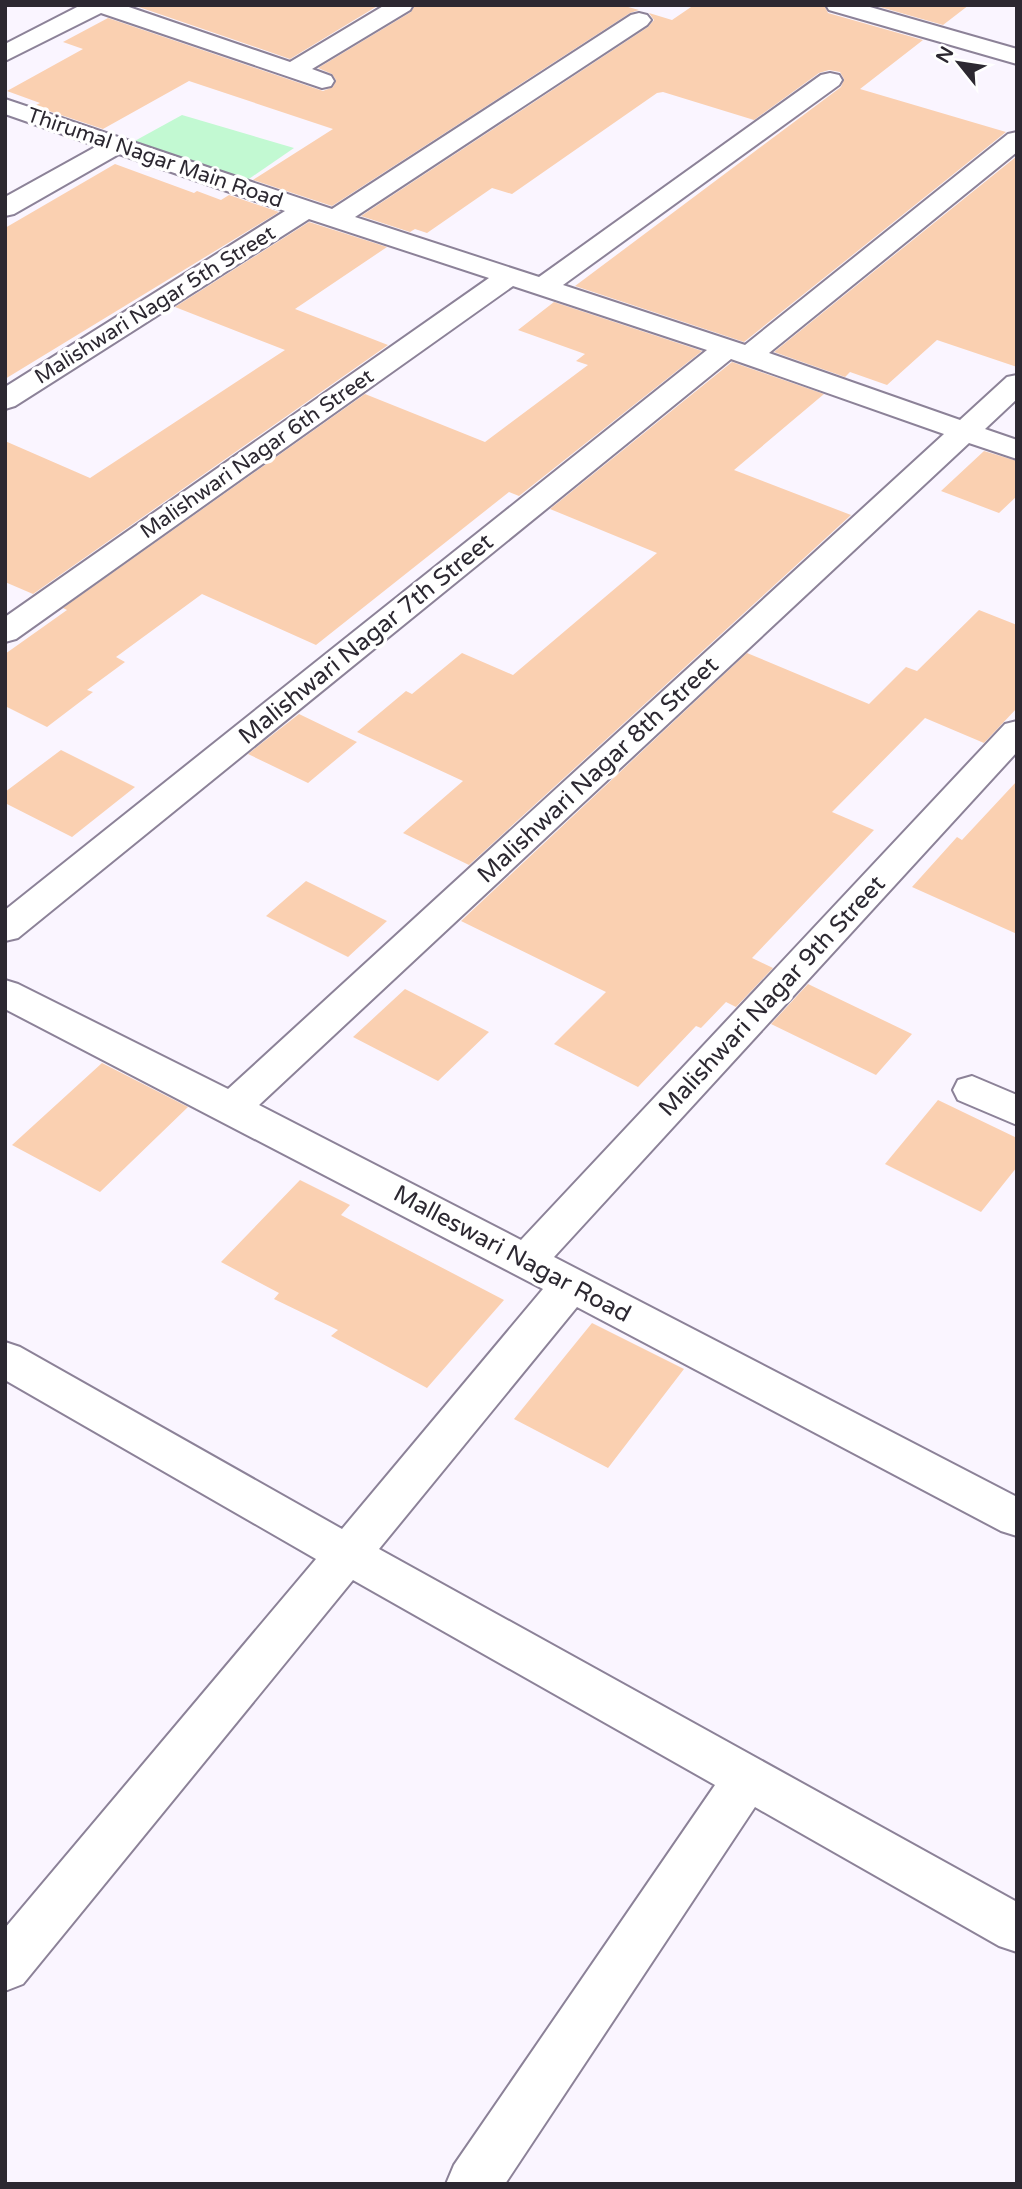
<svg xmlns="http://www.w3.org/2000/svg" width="1022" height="2189" viewBox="0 0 1022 2189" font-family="'Varela Round',sans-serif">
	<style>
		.green { fill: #c2f9d2 }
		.building { fill: #fad0b1 }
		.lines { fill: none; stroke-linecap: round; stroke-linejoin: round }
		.minor-casing { stroke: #8c8298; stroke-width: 4 }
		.minor { fill: #fff; fill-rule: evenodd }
		.labels { text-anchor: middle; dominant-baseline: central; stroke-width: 7; stroke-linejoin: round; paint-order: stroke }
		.far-street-label { font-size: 21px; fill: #2c2831; stroke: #fff }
		.street-label { font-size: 24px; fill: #2c2831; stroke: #fff }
	</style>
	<rect width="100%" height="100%" fill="#faf5ff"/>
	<!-- green -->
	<path class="green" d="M 182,115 L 294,148 L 243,183 L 131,143 Z"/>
	<!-- building -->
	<path class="building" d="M 133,5 L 379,5 L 290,59 Z
		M 415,5 L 621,5 L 639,10 L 630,13 L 332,206 L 253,180 L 333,129 L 189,81 L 103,129 L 34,106 L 40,103 L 7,91 L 83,49 L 63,42 L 108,18 L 323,91 L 333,87 L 336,80 L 332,74 L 318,68 L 411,12 Z
		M 694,5 L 824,5 L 828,13 L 923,40 L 860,89 L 1006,132 L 744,342 L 575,286 L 841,87 L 844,79 L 840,72 L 829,70 L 819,73 L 754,120 L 663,92 L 657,93 L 512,194 L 492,188 L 427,233 L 415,229 L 410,232 L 361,216 L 648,27 L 654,20 L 649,13 L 672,20 Z
		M 873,5 L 969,5 L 943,25 Z
		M 1017,156 L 1017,367 L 937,340 L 887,385 L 850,372 L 845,377 L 774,352 Z
		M 115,164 L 194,193 L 197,191 L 221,200 L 229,195 L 279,212 L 5,379 L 5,228 Z
		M 309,222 L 387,247 L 295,309 L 388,345 L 33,594 L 5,582 L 5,441 L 90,478 L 285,350 L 175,307 Z
		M 554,302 L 702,351 L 519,496 L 509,492 L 316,645 L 202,594 L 116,657 L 125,662 L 87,690 L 93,692 L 47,727 L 5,706 L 5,654 L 67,610 L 63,608 L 365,394 L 485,442 L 588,365 L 576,361 L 585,354 L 518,330 Z
		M 732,362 L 824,394 L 734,470 L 851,515 L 469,865 L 403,833 L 463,781 L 357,732 L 406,691 L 412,694 L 462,653 L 513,675 L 657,553 L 550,509 Z
		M 984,451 L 1017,461 L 1017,496 L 999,513 L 941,491 Z
		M 979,610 L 1017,625 L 1017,708 L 984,743 L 925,718 L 832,812 L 874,830 L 752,958 L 773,968 L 736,1007 L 726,1002 L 701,1028 L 696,1026 L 638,1087 L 554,1044 L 606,992 L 461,921 L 747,653 L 869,704 L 906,667 L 917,671 Z
		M 299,714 L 357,742 L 308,783 L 248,754 Z
		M 61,750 L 135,787 L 72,837 L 5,803 L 5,792 Z
		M 1017,781 L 1017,934 L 912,887 L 957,837 L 962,840 Z
		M 306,881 L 387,921 L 348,957 L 266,916 Z
		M 808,984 L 912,1034 L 876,1075 L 771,1024 Z
		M 405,989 L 489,1032 L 438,1081 L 353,1037 Z
		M 102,1063 L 188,1107 L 100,1192 L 12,1145 Z
		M 938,1100 L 1017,1138 L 1017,1167 L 981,1212 L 885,1164 Z
		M 300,1180 L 350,1205 L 341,1215 L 504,1300 L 427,1388 L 331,1336 L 338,1330 L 274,1299 L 279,1293 L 221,1262 Z
		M 592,1323 L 684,1369 L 608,1468 L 514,1419 Z"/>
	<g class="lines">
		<!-- minor casing -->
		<g class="minor-casing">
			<path id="minor" d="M 81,5 L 123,5 L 290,62 L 385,5 L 413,5 L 410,10 L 312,69 L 331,76 L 334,81 L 331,86 L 322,88 L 101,13 L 5,61 L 5,44 Z
				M 826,5 L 863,5 L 1017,49 L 1017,64 L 829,10 Z
				M 639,13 L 647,15 L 651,20 L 647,25 L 355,217 L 539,277 L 821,75 L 830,73 L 839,75 L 842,80 L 839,85 L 563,285 L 745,345 L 1008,134 L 1017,132 L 1017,152 L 769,353 L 960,420 L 1007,377 L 1017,375 L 1017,399 L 985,429 L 1017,440 L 1017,459 L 969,443 L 259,1105 L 521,1240 L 1005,724 L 1017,721 L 1017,752 L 554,1257 L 1017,1497 L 1017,1536 L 1001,1531 L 577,1307 L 379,1549 L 1017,1902 L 1017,1952 L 999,1946 L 755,1807 L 505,2184 L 446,2184 L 454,2165 L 715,1785 L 353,1580 L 23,1984 L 5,1991 L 5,1928 L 316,1559 L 5,1380 L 5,1342 L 20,1347 L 342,1529 L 543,1289 L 5,1009 L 5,980 L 18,984 L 228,1089 L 944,434 L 731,359 L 18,938 L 5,941 L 5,910 L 707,350 L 513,286 L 16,639 L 5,642 L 5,617 L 489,278 L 309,219 L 15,406 L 5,409 L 5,387 L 285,211 L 119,154 L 14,214 L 5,216 L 5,197 L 97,146 L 5,114 L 5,99 L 332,209 L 631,15 Z
				M 972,1076 L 1017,1095 L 1017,1125 L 958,1100 L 953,1090 L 958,1080 Z"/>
		</g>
		<!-- minor -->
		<use href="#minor" class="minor"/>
	</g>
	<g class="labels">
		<!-- far-street labels -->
		<g class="far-street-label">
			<text transform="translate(155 158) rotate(19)">Thirumal Nagar Main Road</text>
			<text transform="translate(155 305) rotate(-32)">Malishwari Nagar 5th Street</text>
			<text transform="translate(257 454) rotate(-35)">Malishwari Nagar 6th Street</text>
		</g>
		<!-- street labels -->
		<g class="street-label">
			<text transform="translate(366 639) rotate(-39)">Malishwari Nagar 7th Street</text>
			<text transform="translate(598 770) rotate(-43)">Malishwari Nagar 8th Street</text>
			<text transform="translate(772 996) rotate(-47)">Malishwari Nagar 9th Street</text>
			<text transform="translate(512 1254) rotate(28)">Malleswari Nagar Road</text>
		</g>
	</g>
	<!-- border -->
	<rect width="1022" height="2189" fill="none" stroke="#2c2831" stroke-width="14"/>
	<!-- north arrow -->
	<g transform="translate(959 63) rotate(300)" stroke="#ffffff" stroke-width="5" paint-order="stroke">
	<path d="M0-5L12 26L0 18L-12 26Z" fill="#2c2831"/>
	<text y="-10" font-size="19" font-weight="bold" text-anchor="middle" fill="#2c2831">N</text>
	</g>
</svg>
